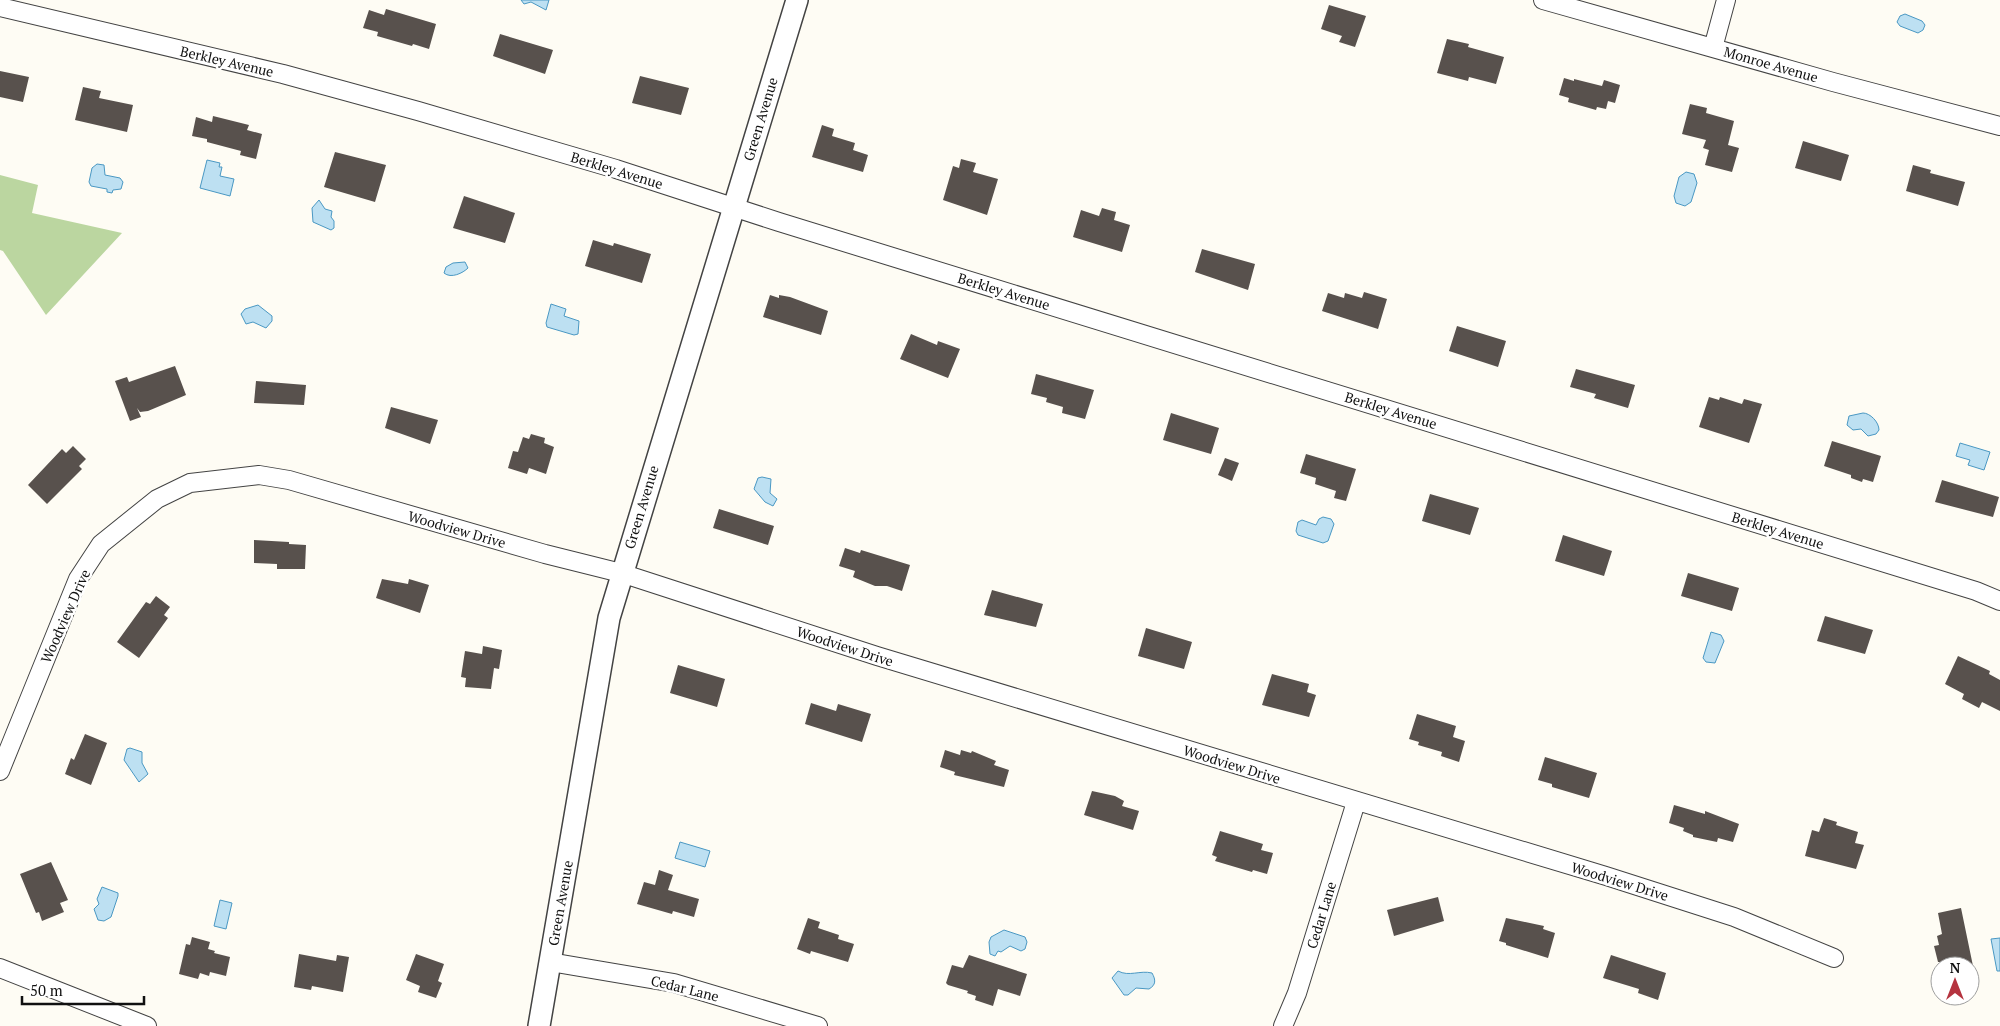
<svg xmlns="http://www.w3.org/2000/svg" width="2000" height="1026" viewBox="0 0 2000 1026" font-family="'PT Serif',serif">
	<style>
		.forest { fill: #bbd6a0 }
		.water { fill: #bde0f2; stroke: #4a98c3 }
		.building { fill: #58514d }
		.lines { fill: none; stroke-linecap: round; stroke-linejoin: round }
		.minor-casing { stroke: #434343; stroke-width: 20 }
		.tertiary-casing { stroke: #434343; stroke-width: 24 }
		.minor { stroke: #fff; stroke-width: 18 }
		.tertiary { stroke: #fff; stroke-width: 21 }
		.labels { text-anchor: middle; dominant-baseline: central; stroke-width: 5; stroke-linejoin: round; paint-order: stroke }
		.street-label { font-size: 14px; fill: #101010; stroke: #fff }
	</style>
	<rect width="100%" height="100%" fill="#fefcf4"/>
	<!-- forest -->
	<path class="forest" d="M 0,175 L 38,185 L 32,213 L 122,233 L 46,315 L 3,251 L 0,250 Z"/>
	<!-- water -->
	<path class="water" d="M 521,0 L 549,0 L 546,10 L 531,2 L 524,4 Z
		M 1905,14 L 1922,21 L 1925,25 L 1923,30 L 1918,33 L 1900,26 L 1897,22 L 1900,16 Z
		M 207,160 L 220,163 L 219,167 L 222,167 L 220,176 L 234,179 L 230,196 L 200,188 Z
		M 97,164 L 104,165 L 105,175 L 120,178 L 123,182 L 121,189 L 113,190 L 112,193 L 107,192 L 107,189 L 91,186 L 89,182 L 92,168 Z
		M 1686,172 L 1694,174 L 1697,183 L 1691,202 L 1685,206 L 1676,203 L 1674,196 L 1679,177 Z
		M 319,200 L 325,209 L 332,211 L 331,217 L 334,221 L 334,228 L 331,230 L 313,222 L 312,208 Z
		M 465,262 L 468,268 C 463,273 451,279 444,273 L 446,267 L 453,263 Z
		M 551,304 L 566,309 L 564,316 L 579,321 L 578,334 L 574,335 L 547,327 L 546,323 Z
		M 258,305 L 272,316 L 272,321 L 266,328 L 253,322 L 246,324 L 241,314 L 245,309 Z
		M 1863,413 C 1870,413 1879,422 1879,430 L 1876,434 L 1868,436 L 1861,429 L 1853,430 L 1847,425 L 1849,416 Z
		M 1960,443 L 1990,452 L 1984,470 L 1968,465 L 1970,460 L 1956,456 Z
		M 762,477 L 771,479 L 770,493 L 777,499 L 773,506 L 765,502 L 754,489 L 758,478 Z
		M 1323,517 L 1331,519 L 1334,524 L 1328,541 L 1323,543 L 1298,535 L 1296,531 L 1298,522 L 1302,520 L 1316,525 L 1319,519 Z
		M 1711,632 L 1721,635 L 1724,641 L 1715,663 L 1706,662 L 1703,658 Z
		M 130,748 L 142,752 L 142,763 L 148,774 L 139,782 L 124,760 L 127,749 Z
		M 680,842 L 710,851 L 705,867 L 675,858 Z
		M 102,887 L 118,893 L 118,896 L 111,917 L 104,921 L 98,920 L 94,909 L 99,904 L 97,899 Z
		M 220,900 L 232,903 L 226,929 L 214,926 Z
		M 1004,930 L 1025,937 L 1027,942 L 1025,949 L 1021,951 L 1010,946 L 1001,952 L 998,951 L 995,956 L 990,954 L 989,942 L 991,937 Z
		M 2000,938 L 2000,971 L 1997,971 L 1991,939 Z
		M 1118,971 C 1129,977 1140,970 1152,973 C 1156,980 1156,985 1149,989 L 1136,988 L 1128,995 L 1124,995 L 1112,978 Z"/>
	<!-- building -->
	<path class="building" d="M 1329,5 L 1366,16 L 1355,47 L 1339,42 L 1342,36 L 1321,29 Z
		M 386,9 L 436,24 L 429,49 L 413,44 L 412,46 L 377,36 L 378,32 L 363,28 L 369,10 L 384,15 Z
		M 500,34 L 553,50 L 545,74 L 493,56 Z
		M 1447,39 L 1469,44 L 1468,47 L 1504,57 L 1496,84 L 1469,77 L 1468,81 L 1437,73 Z
		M 0,71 L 29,77 L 23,102 L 0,97 Z
		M 640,76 L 689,88 L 681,115 L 632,103 Z
		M 1564,78 L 1574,81 L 1574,79 L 1602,86 L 1604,80 L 1620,85 L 1615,103 L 1608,101 L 1606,109 L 1597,107 L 1596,110 L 1568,102 L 1569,98 L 1559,95 Z
		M 83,87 L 101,91 L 99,98 L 133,105 L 127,132 L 75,120 Z
		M 1690,104 L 1707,108 L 1706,113 L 1734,121 L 1728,145 L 1739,148 L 1732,172 L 1705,165 L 1709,150 L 1703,148 L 1706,140 L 1682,134 Z
		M 213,116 L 249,125 L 247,130 L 262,134 L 256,159 L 240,155 L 241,151 L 207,142 L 207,139 L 192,136 L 196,117 L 212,122 Z
		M 822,125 L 834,129 L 832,136 L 855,143 L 853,150 L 868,155 L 863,172 L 812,157 Z
		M 1803,141 L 1849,155 L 1841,181 L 1795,168 Z
		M 335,152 L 386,165 L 375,202 L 324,187 Z
		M 961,159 L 976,163 L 973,172 L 998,179 L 987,215 L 943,200 L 953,166 L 959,168 Z
		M 1913,165 L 1931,170 L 1930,173 L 1965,182 L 1958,206 L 1906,191 Z
		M 464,196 L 515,213 L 505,243 L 453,228 Z
		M 1102,208 L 1116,212 L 1114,220 L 1130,225 L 1122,252 L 1073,237 L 1081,210 L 1099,216 Z
		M 593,240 L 613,246 L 614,243 L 651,254 L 642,283 L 585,266 Z
		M 1202,249 L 1255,264 L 1248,290 L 1195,272 Z
		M 1364,292 L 1387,299 L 1378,329 L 1322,311 L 1328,293 L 1344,298 L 1345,293 L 1362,298 Z
		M 770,295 L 779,298 L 779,295 L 790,297 L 828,311 L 821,335 L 763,317 Z
		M 1457,326 L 1506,341 L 1498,367 L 1449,351 Z
		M 911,334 L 937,345 L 938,341 L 960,349 L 948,378 L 900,359 Z
		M 175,366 L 186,395 L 148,411 L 140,412 L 137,408 L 141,417 L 130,421 L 115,381 L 127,377 L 129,382 Z
		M 1576,369 L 1635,385 L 1628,408 L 1594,398 L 1596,394 L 1570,387 Z
		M 1036,374 L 1094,390 L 1085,419 L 1062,413 L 1063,407 L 1046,402 L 1047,398 L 1031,394 Z
		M 256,381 L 306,385 L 304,405 L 254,403 Z
		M 1709,397 L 1719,400 L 1720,397 L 1742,404 L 1744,399 L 1762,404 L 1749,443 L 1699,427 Z
		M 391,407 L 438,420 L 430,444 L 385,428 Z
		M 1171,413 L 1219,428 L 1211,454 L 1163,440 Z
		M 531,434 L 545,438 L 544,443 L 554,447 L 546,474 L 529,468 L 527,474 L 508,468 L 513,451 L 518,452 L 523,437 L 529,439 Z
		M 1832,441 L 1881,456 L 1873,482 L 1863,479 L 1862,482 L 1851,478 L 1851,475 L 1824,466 Z
		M 73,446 L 86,459 L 79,466 L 82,469 L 47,504 L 28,485 L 62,449 L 66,453 Z
		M 1306,454 L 1356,469 L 1346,501 L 1334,498 L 1336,491 L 1315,484 L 1316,478 L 1300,473 Z
		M 1225,458 L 1239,463 L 1232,481 L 1218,475 Z
		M 1942,480 L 1999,497 L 1993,517 L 1935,502 Z
		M 1430,494 L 1479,508 L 1470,535 L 1422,521 Z
		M 719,509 L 774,526 L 768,545 L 713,528 Z
		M 1563,535 L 1612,551 L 1604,576 L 1555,561 Z
		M 254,540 L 289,542 L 289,544 L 306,545 L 305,569 L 277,569 L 277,564 L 254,563 Z
		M 845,548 L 860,553 L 861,550 L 910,565 L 902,591 L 887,586 L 875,586 L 853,577 L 855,571 L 839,566 Z
		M 1688,573 L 1739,588 L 1732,611 L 1681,596 Z
		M 382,579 L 408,584 L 409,579 L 429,585 L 420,613 L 376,598 Z
		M 992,590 L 1043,604 L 1036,627 L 984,615 Z
		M 156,596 L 170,607 L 164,615 L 168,618 L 139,658 L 117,642 L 146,602 L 150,604 Z
		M 1825,616 L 1873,630 L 1865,654 L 1817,641 Z
		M 1146,628 L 1192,642 L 1184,669 L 1138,656 Z
		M 483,646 L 502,650 L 499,669 L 494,668 L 491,689 L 465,687 L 466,678 L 461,677 L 465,651 L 482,654 Z
		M 1958,656 L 1990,671 L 1989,674 L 2000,680 L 2000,711 L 1982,702 L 1979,708 L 1962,699 L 1964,694 L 1945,684 Z
		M 678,665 L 725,679 L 717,707 L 670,693 Z
		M 1272,674 L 1309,684 L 1307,692 L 1316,695 L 1309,717 L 1262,705 Z
		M 811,703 L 836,711 L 838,704 L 871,714 L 862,742 L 805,724 Z
		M 1417,714 L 1456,726 L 1453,737 L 1465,741 L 1459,762 L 1441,756 L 1442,752 L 1418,745 L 1419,742 L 1409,739 Z
		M 85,734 L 107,743 L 91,785 L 65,774 L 71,758 L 74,760 Z
		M 945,750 L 960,755 L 961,750 L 971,753 L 972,751 L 996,761 L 994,765 L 1009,770 L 1004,787 L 954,775 L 955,772 L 940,767 Z
		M 1545,757 L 1597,773 L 1589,798 L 1552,787 L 1552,784 L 1538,780 Z
		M 1092,791 L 1115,796 L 1124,801 L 1122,806 L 1139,811 L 1133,830 L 1084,815 Z
		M 1674,805 L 1705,814 L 1705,811 L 1739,824 L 1733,842 L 1718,838 L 1717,842 L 1693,837 L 1693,835 L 1683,831 L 1684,828 L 1669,823 Z
		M 1824,818 L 1837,822 L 1836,825 L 1858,832 L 1855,843 L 1864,845 L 1856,869 L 1805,856 L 1812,830 L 1819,832 Z
		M 1220,831 L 1263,844 L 1261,850 L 1273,853 L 1267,874 L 1253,870 L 1252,872 L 1215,861 L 1217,857 L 1212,855 Z
		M 51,862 L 68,900 L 60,903 L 64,912 L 42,921 L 39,912 L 36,913 L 20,874 Z
		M 659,870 L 673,875 L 668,890 L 699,899 L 694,917 L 673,911 L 672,914 L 637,904 L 644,882 L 655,885 Z
		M 1438,897 L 1444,921 L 1394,936 L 1387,910 Z
		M 1961,908 L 1973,966 L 1943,966 L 1942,962 L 1938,962 L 1934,946 L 1939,945 L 1937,936 L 1942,934 L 1938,913 Z
		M 808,918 L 820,922 L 818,928 L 839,935 L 838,939 L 854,944 L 848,962 L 811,951 L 810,954 L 797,949 Z
		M 1506,918 L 1544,926 L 1543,929 L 1555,933 L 1548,958 L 1506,945 L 1506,943 L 1499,941 Z
		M 192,937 L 210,942 L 208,949 L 215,951 L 214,953 L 230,957 L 226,976 L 210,972 L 209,976 L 200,973 L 198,979 L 179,974 L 186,944 L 190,945 Z
		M 299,954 L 336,961 L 337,955 L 349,957 L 343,992 L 312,986 L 311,990 L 294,987 Z
		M 416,954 L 444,964 L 438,981 L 442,983 L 436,998 L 418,992 L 420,986 L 406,980 Z
		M 969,955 L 1027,974 L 1020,996 L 998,989 L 993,1006 L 975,1000 L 976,996 L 967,993 L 968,991 L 948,985 L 946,983 L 952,965 L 963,968 Z
		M 1611,955 L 1666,973 L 1658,1000 L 1638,993 L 1639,989 L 1603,978 Z"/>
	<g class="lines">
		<!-- minor casing -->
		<g class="minor-casing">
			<path id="minor" d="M 1543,0 L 1833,82 L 2000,126
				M 0,7 L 283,74 L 418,111 L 616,169 L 779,222 L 1976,591 L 2000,601
				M 1713,48 L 1726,0
				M 0,771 L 78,579 L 101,544 L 157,499 L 190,483 L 259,475 L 289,480 L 545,554 L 621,573 L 877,656 L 1606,876 L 1734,917 L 1834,958
				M 550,962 L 674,983 L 818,1026
				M 0,968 L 147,1026
				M 1283,1026 L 1297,993 L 1356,802"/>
		</g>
		<!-- tertiary casing -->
		<g class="tertiary-casing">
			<path id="tertiary" d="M 539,1026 L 609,618 L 797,0"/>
		</g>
		<!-- minor -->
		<use href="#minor" class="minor"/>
		<!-- tertiary -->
		<use href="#tertiary" class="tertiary"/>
	</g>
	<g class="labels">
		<!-- street labels -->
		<g class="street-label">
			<text transform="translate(227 61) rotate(13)">Berkley Avenue</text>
			<text transform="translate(1771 64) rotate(16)">Monroe Avenue</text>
			<text transform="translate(760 119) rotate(-73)">Green Avenue</text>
			<text transform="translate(617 170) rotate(17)">Berkley Avenue</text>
			<text transform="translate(1004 291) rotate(17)">Berkley Avenue</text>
			<text transform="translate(1391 410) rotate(17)">Berkley Avenue</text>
			<text transform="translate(641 507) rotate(-73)">Green Avenue</text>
			<text transform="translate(457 529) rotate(16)">Woodview Drive</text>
			<text transform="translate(1778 530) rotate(17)">Berkley Avenue</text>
			<text transform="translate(65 616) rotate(-66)">Woodview Drive</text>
			<text transform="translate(845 646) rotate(18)">Woodview Drive</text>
			<text transform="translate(1232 764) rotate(17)">Woodview Drive</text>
			<text transform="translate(1620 881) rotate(17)">Woodview Drive</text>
			<text transform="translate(560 903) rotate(-80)">Green Avenue</text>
			<text transform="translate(1321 915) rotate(-73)">Cedar Lane</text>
			<text transform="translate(685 988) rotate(14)">Cedar Lane</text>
		</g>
	</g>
	<!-- north arrow -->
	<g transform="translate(1955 981)"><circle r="24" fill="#ffffff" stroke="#9f9f9f"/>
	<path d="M0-4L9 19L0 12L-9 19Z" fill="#b5333f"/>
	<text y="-8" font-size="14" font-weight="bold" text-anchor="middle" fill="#101010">N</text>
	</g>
	<!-- scale -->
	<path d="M22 996v8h122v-8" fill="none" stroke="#101010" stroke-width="2.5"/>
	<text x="30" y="996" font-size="15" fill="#101010" stroke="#ffffff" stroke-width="4" paint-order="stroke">50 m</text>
</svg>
